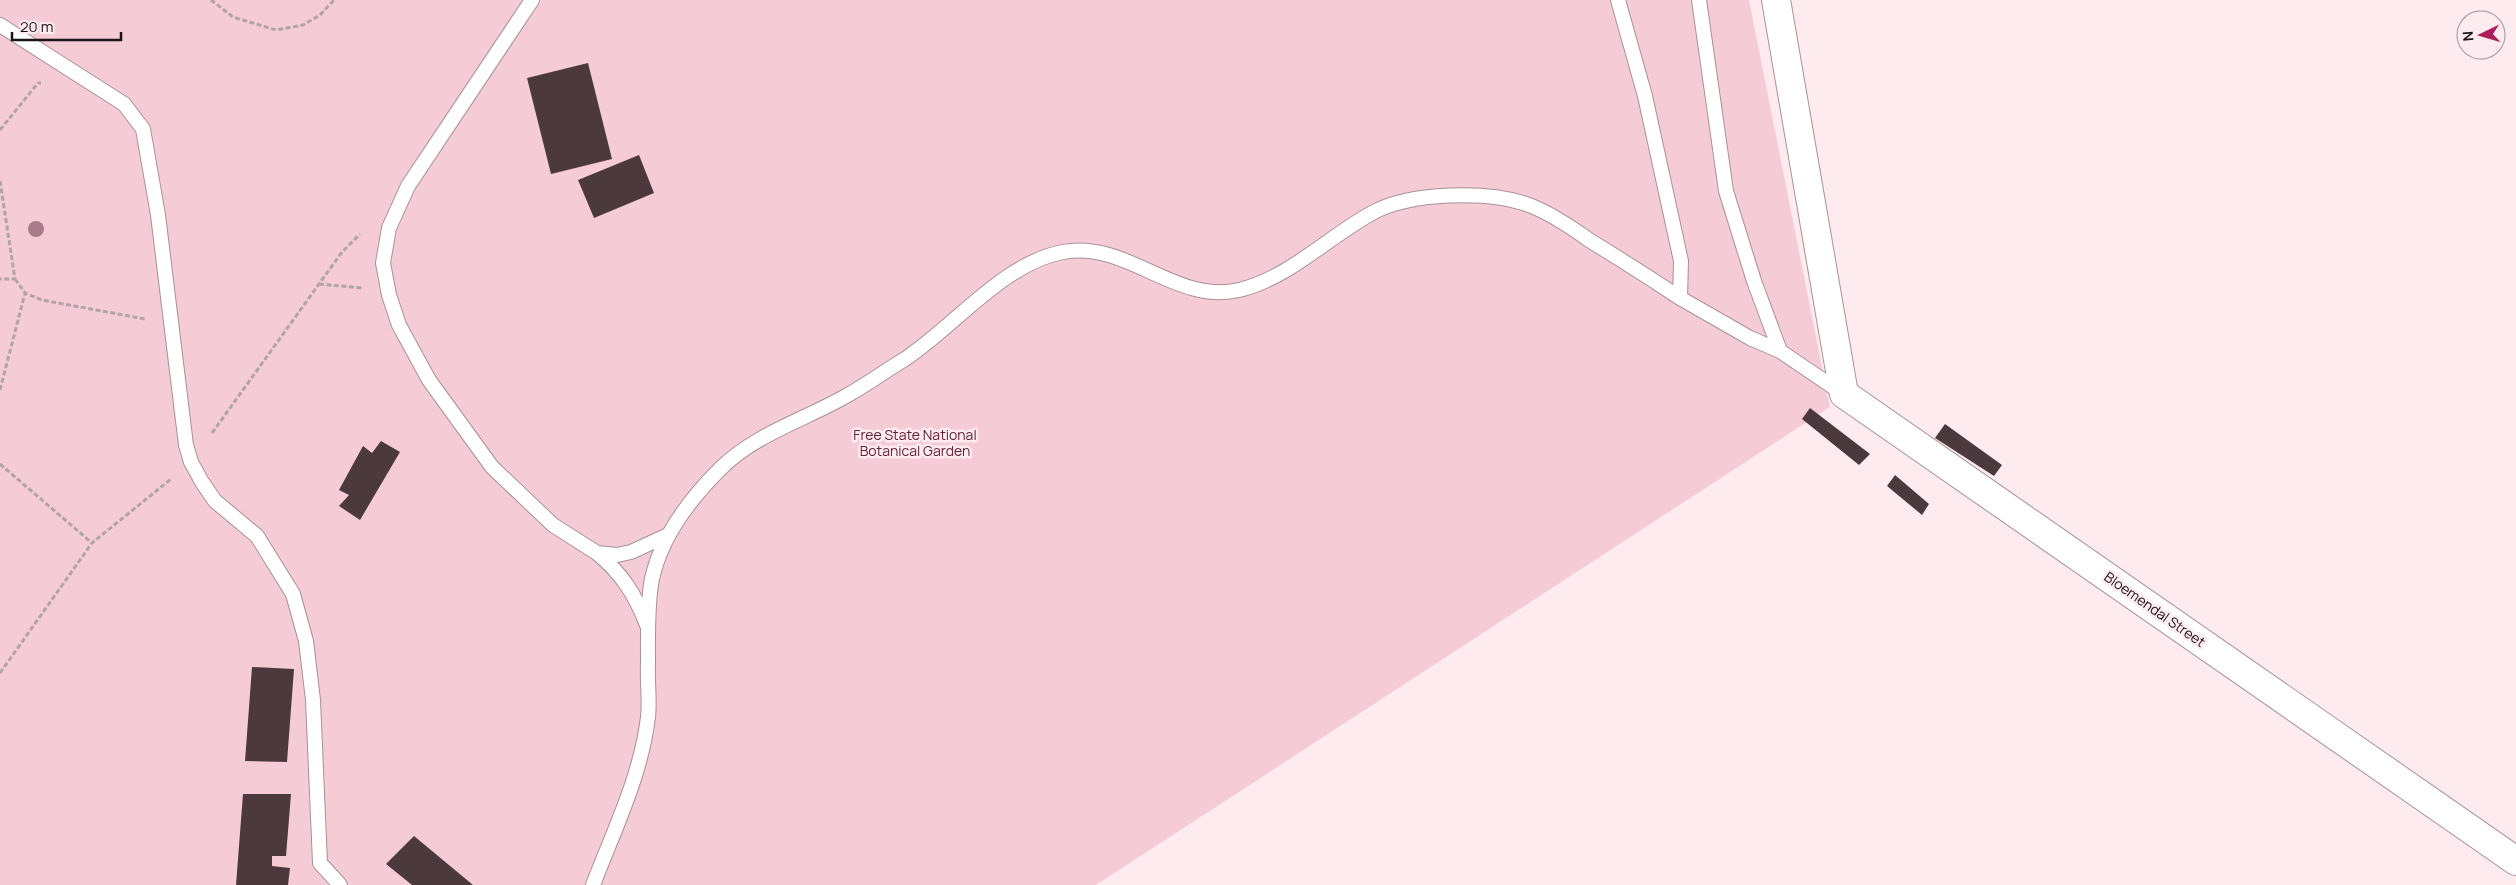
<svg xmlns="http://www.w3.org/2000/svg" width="2516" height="885" viewBox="0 0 2516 885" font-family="Manrope,sans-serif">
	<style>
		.green { fill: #f5ccd6 }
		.building { fill: #4b393d }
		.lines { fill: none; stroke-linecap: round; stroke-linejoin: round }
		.service-casing { stroke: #a79196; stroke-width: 16 }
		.minor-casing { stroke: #a79196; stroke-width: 30 }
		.path { stroke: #b2a3a6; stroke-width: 3; stroke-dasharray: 5 2.5; stroke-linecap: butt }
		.service { stroke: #fff; stroke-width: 14 }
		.minor { stroke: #fff; stroke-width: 28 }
		.tree { fill: #aa7c8b }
		.labels { text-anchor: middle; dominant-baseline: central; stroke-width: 5; stroke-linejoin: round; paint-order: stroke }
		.park-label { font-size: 14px; fill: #652139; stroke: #feebef }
		.street-label { font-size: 14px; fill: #1b1315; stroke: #feebef }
	</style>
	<rect width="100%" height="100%" fill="#feebef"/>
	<!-- green -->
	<path class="green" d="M 0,0 L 1749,0 L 1830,407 L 1096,885 L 0,885 Z"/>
	<!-- building -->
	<path class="building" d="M 588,63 L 612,159 L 551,174 L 527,78 Z
		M 639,155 L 654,193 L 594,218 L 578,180 Z
		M 1810,408 L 1870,454 L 1859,465 L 1802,419 Z
		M 1945,424 L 2002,465 L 1994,476 L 1935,438 Z
		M 381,441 L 400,452 L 360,520 L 339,506 L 349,495 L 339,490 L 363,446 L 372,453 Z
		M 1895,475 L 1929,504 L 1922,515 L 1887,486 Z
		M 252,667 L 294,669 L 287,762 L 245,761 Z
		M 243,794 L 291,794 L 286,856 L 272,856 L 272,866 L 290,868 L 288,885 L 236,885 Z
		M 414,836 L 473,885 L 412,885 L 386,864 Z"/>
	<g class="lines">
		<!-- service casing -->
		<g class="service-casing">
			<path id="service" d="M 532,0 L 408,186 L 389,228 L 383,263 L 389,295 L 399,325 L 429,380 L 492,467 L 553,525 L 597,553 L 617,555 L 631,552 L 668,535
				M 1618,0 L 1645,96 L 1681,261 L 1680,298 L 1750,338 L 1780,351
				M 1699,0 L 1726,191 L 1754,281 L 1780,351 L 1842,393
				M 0,25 L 124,104 L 143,129 L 158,215 L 186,445 L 191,462 L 202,482 L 215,501 L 257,536 L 293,594 L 306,641 L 313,700 L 320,863 L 340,885
				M 597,553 C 622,574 635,594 647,625
				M 593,885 C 614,830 641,776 648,717 C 650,700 647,681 648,663 C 648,639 647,603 652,579 C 661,537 690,499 720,469 C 755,434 804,420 846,396 C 866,385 885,371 905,359 C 954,327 1003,263 1063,252 C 1127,240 1176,305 1239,290 C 1289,278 1328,237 1372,213 C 1410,192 1488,190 1529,205 C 1550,213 1571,227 1589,240 C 1620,259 1650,278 1680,298"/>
		</g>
		<!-- minor casing -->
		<g class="minor-casing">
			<path id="minor" d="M 1776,0 L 1844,394 L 2516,861"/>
		</g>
		<!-- path -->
		<path class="path" d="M 211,0 L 233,17 L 276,30 L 303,25 L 320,15 L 334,0
			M 0,130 L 38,83 L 41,83
			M 0,181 L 15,279 L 0,279
			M 15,279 L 25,293 L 42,300 L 145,319
			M 319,284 L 362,288
			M 0,390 L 25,293
			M 212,433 L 342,252 L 360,234
			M 0,464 L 92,543
			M 0,673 L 92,543 L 171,479"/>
		<!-- service -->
		<use href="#service" class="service"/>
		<!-- minor -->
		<use href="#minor" class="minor"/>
	</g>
	<!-- trees -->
	<circle class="tree" cx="36" cy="229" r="8"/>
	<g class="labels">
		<!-- park labels -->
		<g class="park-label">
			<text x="915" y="434">Free State National<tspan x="915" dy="16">Botanical Garden</tspan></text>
		</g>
		<!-- street labels -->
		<g class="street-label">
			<text transform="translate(2155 609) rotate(35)">Bloemendal Street</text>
		</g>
	</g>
	<!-- north arrow -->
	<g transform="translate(2481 35) rotate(265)"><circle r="24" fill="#feebef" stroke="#a39598"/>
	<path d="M0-4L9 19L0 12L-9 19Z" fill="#ad1f5b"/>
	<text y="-8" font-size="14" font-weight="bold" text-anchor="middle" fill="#1b1315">N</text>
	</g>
	<!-- scale -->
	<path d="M12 32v8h109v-8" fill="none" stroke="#1b1315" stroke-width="2.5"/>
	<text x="20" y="32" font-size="15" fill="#1b1315" stroke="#feebef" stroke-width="4" paint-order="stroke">20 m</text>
</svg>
